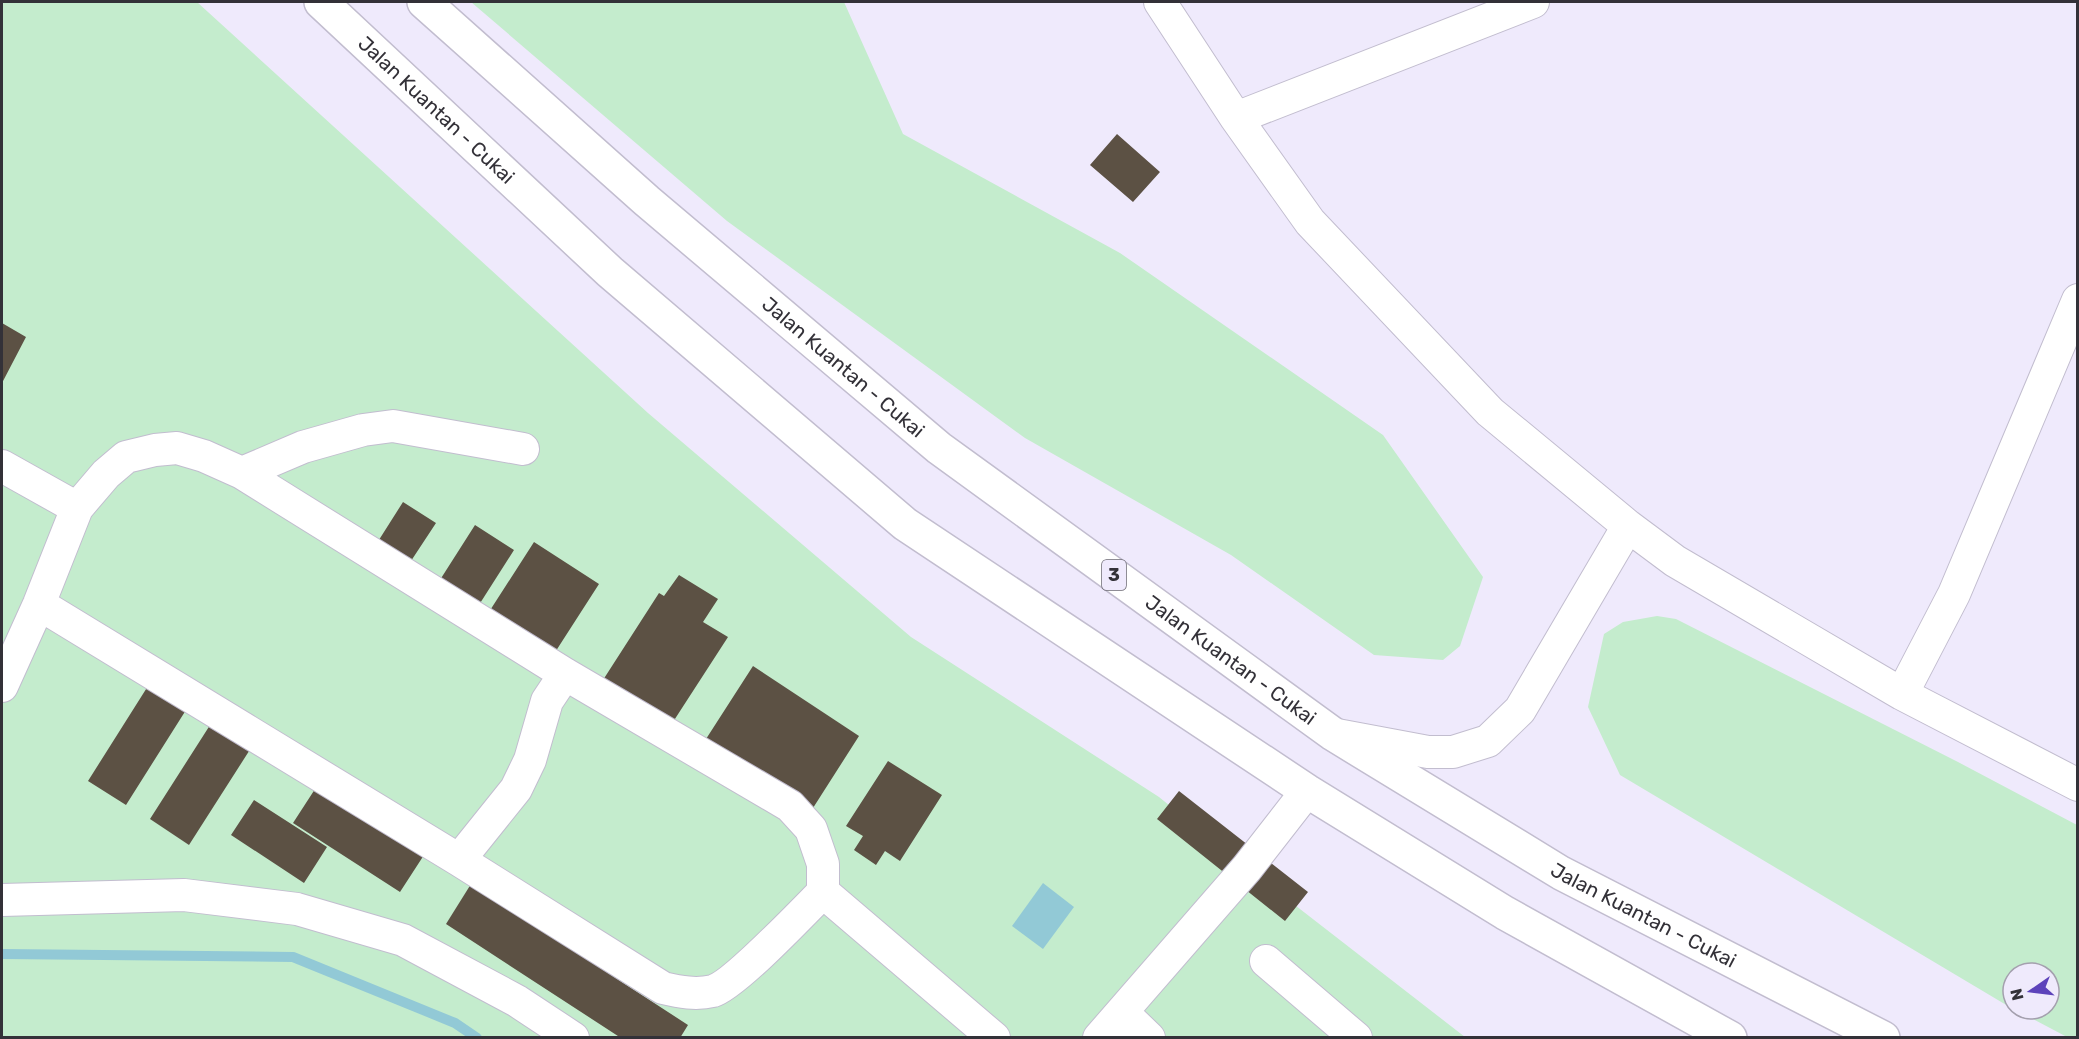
<svg xmlns="http://www.w3.org/2000/svg" width="2079" height="1039" viewBox="0 0 2079 1039" font-family="Rubik,sans-serif">
	<style>
		.green { fill: #c4eccd }
		.water { fill: #92c9d6 }
		.lines { fill: none; stroke-linecap: round; stroke-linejoin: round }
		.stream { stroke: #92c9d6; stroke-width: 10 }
		.building { fill: #5c5144 }
		.minor-casing { stroke: #c2bdcf; stroke-width: 34 }
		.highway-casing { stroke: #c2bdcf; stroke-width: 36 }
		.minor { stroke: #fff; stroke-width: 32 }
		.highway { stroke: #fff; stroke-width: 33 }
		.labels { text-anchor: middle; dominant-baseline: central; stroke-width: 6; stroke-linejoin: round; paint-order: stroke }
		.shield { fill: #efeafc; stroke: #6b6873; stroke-width: 1.5 }
		.shield-label { font-size: 18px; font-weight: bold; fill: #333138 }
		.street-label { font-size: 20px; fill: #333138; stroke: #efeafc }
	</style>
	<rect width="100%" height="100%" fill="#efeafc"/>
	<!-- green -->
	<path class="green" d="M 2,2 L 197,2 L 648,413 L 911,637 L 1159,797 L 1247,868 L 1465,1037 L 2,1038 Z
		M 471,2 L 844,2 L 903,134 L 1120,253 L 1383,435 L 1483,577 L 1460,646 L 1443,660 L 1374,655 L 1231,555 L 1025,438 L 727,221 Z
		M 1657,616 L 1676,619 L 1958,762 L 2077,825 L 2077,1037 L 2067,1037 L 2014,1009 L 2049,1009 L 2049,973 L 2013,973 L 2013,1009 L 1620,775 L 1588,707 L 1604,634 L 1623,622 Z"/>
	<!-- water -->
	<path class="water" d="M 1043,883 L 1074,907 L 1043,949 L 1012,926 Z"/>
	<g class="lines">
		<!-- stream -->
		<path class="stream" d="M 2,954 L 293,957 L 455,1023 L 477,1038"/>
	</g>
	<!-- building -->
	<path class="building" d="M 1117,134 L 1160,172 L 1133,202 L 1090,165 Z
		M 2,323 L 26,337 L 2,383 Z
		M 403,502 L 436,523 L 409,564 L 377,543 Z
		M 475,525 L 514,550 L 477,608 L 438,583 Z
		M 534,542 L 599,584 L 552,657 L 487,615 Z
		M 679,575 L 718,599 L 703,622 L 728,637 L 671,725 L 603,680 L 659,593 L 664,596 Z
		M 753,666 L 859,736 L 813,808 L 706,739 Z
		M 148,686 L 186,710 L 126,805 L 88,781 Z
		M 212,722 L 251,748 L 189,845 L 150,819 Z
		M 888,761 L 942,795 L 900,861 L 885,851 L 876,865 L 854,850 L 863,836 L 846,826 Z
		M 317,786 L 424,855 L 400,892 L 293,823 Z
		M 1179,791 L 1308,892 L 1285,921 L 1157,819 Z
		M 254,800 L 327,847 L 304,883 L 231,835 Z
		M 471,884 L 688,1025 L 680,1038 L 621,1038 L 446,924 Z"/>
	<g class="lines">
		<!-- minor casing -->
		<g class="minor-casing">
			<path id="minor" d="M 1160,2 L 1236,118 L 1310,222 L 1490,412 L 1628,526 L 1675,561 L 1902,694 L 2078,785
				M 1236,118 L 1533,2
				M 2,466 L 77,508
				M 242,473 L 303,447 L 363,430 L 393,426 L 523,449
				M 39,604 L 459,860 L 663,988 C 680,992 696,995 713,991 C 734,985 804,911 823,892
				M 2,686 L 39,604 L 77,508 L 106,474 L 126,457 L 155,450 L 177,448 L 204,456 L 242,473 L 565,674 L 790,806 L 811,829 L 823,864 L 823,892 L 994,1038
				M 1902,694 L 1954,594 L 2078,300
				M 1337,735 L 1428,752 L 1453,752 L 1488,741 L 1520,710 L 1628,526
				M 459,860 L 516,789 L 530,760 L 547,701 L 565,674
				M 2,900 L 184,895 L 297,909 L 403,940 L 517,1001 L 573,1038
				M 1266,961 L 1356,1038
				M 1122,1012 L 1149,1038
				M 1099,1038 L 1247,868 L 1307,791"/>
		</g>
		<!-- highway casing -->
		<g class="highway-casing">
			<g id="highway">
				<path id="s1" d="M 321,2 L 610,272 L 905,524 L 1307,791 L 1505,913 L 1730,1038"/>
				<path id="s2" d="M 424,2 L 647,201 L 939,448 L 1333,734 L 1561,873 L 1883,1038"/>
			</g>
		</g>
		<!-- minor -->
		<use href="#minor" class="minor"/>
		<!-- highway -->
		<use href="#highway" class="highway"/>
	</g>
	<g class="labels">
		<!-- shield labels -->
		<rect class="shield" x="1102" y="560" width="24" height="30" rx="4.5"/>
		<g class="shield-label">
			<text x="1114" y="575">3</text>
		</g>
		<!-- street labels -->
		<g class="street-label">
			<text stroke="none"><textPath href="#s1" startOffset="158">Jalan Kuantan - Cukai</textPath></text>
			<text stroke="none"><textPath href="#s2" startOffset="556">Jalan Kuantan - Cukai</textPath></text>
			<text stroke="none"><textPath href="#s2" startOffset="1042">Jalan Kuantan - Cukai</textPath></text>
			<text stroke="none"><textPath href="#s2" startOffset="1528">Jalan Kuantan - Cukai</textPath></text>
		</g>
	</g>
	<!-- border -->
	<rect width="2079" height="1039" fill="none" stroke="#333138" stroke-width="6"/>
	<!-- north arrow -->
	<g transform="translate(2031 991) rotate(256)"><circle r="28" fill="#efeafc" stroke="#a4a0ae" stroke-width="1.5"/>
	<path d="M0-4.5L10 22L0 15L-10 22Z" fill="#5d43bb"/>
	<text y="-9" font-size="16" font-weight="bold" text-anchor="middle" fill="#333138">N</text>
	</g>
</svg>
